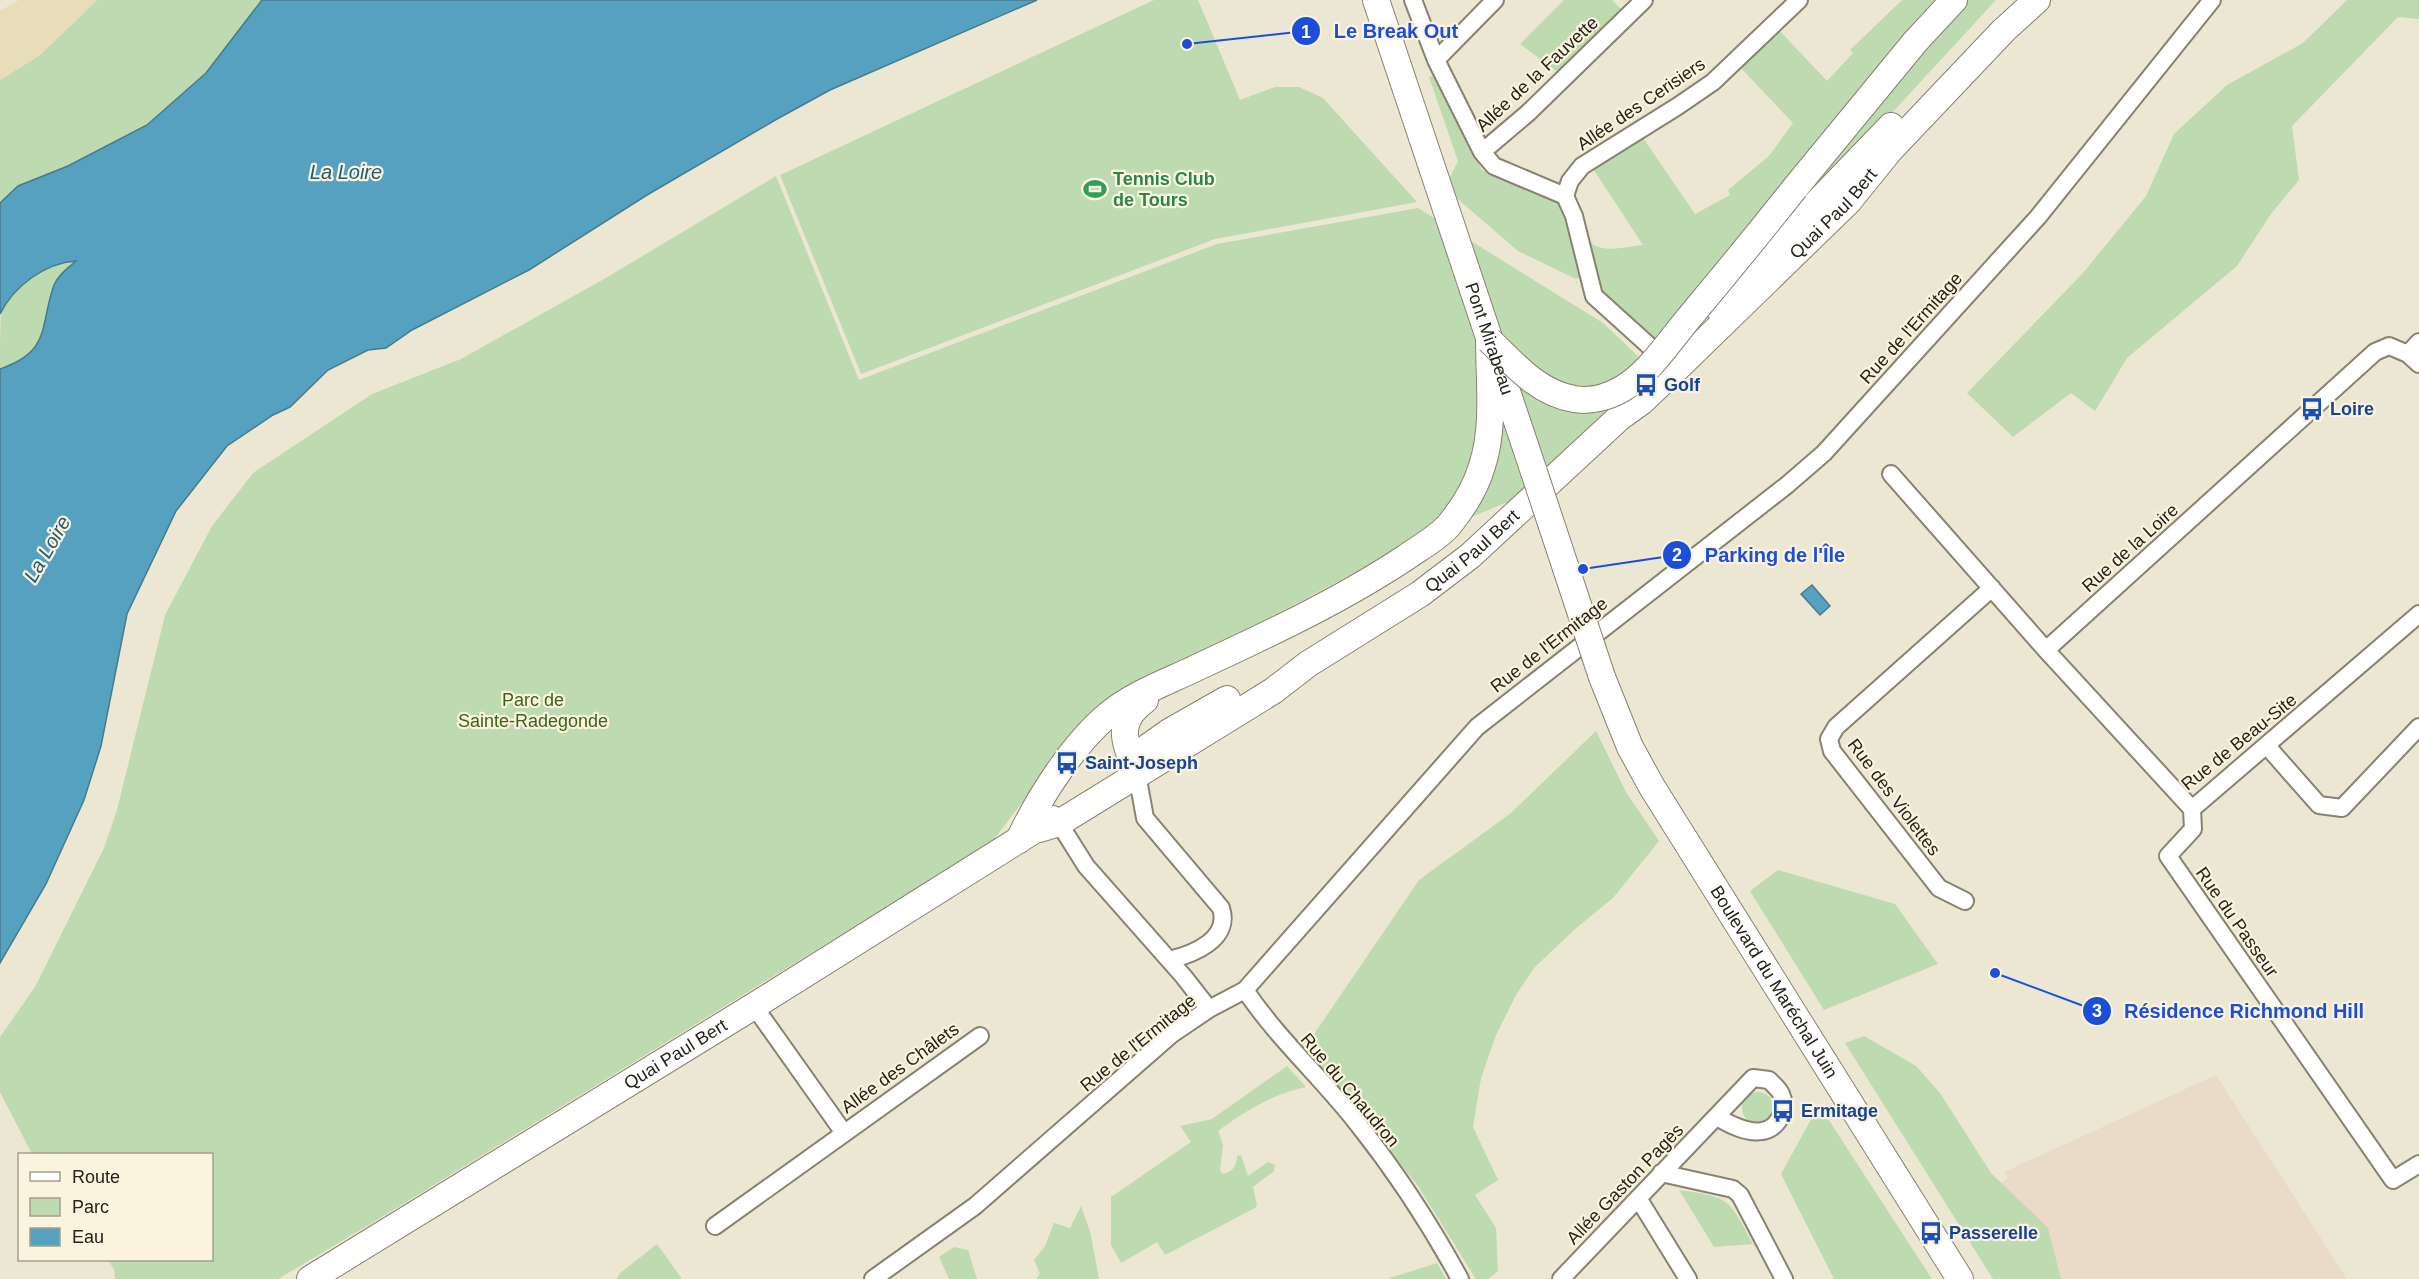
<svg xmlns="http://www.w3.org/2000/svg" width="2419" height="1279" viewBox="0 0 2419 1279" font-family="Helvetica,sans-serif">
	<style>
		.education { fill: #eadac8 }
		.green { fill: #bedab0 }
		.sand { fill: #e7ddb8 }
		.water { fill: #56a1bf; stroke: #477b8e; stroke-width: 1.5 }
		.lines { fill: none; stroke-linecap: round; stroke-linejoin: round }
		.minor-casing { stroke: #888270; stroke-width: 20 }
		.primary-casing { stroke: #888270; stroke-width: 28 }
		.minor { stroke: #fff; stroke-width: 16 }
		.primary { stroke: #fff; stroke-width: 26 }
		.primary-bridge-casing { stroke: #888270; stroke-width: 28; stroke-linecap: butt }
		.primary-bridge { stroke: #fff; stroke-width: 26 }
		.labels { text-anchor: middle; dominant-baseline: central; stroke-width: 4.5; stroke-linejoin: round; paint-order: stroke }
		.street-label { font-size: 18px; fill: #24221a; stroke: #faf4df }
		.leisure-label { font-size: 18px; font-weight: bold; fill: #27864d; stroke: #faf4df; text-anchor: start }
		.transit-label { font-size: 18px; font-weight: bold; fill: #164399; stroke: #faf4df; text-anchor: start }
		.park-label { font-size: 18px; fill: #386519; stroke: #faf4df }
		.water-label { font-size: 20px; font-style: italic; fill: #215c72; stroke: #faf4df }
		.leader { fill: none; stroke: #1d4ed8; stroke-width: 2 }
		.callout-dot { fill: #1d4ed8; stroke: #faf4df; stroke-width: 2 }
		.mark-label { font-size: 18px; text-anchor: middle; font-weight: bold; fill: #fff }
		.callout-label { font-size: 20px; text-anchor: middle; font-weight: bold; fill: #1d4ed8; stroke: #faf4df; stroke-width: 4.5; stroke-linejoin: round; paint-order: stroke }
	</style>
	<rect width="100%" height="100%" fill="#ece7d2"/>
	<!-- education -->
	<path class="education" d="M 2216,1075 L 2347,1279 L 2037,1279 L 1994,1188 L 2008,1178 L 2004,1172 Z"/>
	<!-- green -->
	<path class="green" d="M 97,0 L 262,0 L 206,73 L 147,125 L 68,166 L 18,186 L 0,203 L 0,80 L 40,55 Z
		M 1154,0 L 1198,0 L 1240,100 L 1275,87 L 1299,87 L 1323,98 L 1417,202 L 1215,239 L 861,374 L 780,175 Z
		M 1564,0 L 1612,0 L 1623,11 L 1559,73 L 1520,44 Z
		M 1902,0 L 1936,0 L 1659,345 L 1609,301 L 1600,289 L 1586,239 C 1602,255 1622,247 1643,245 L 1592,167 L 1641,135 L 1695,214 L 1730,195 L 1728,190 L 1769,156 L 1793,123 L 1737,64 L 1776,27 L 1827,81 L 1853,53 L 1850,50 Z
		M 1964,0 L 1996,0 L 1843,166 L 1805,203 L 1808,188 Z
		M 2347,0 L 2419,0 L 2419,19 L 2398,17 L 2292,126 L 2299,180 L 2271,214 L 2237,266 L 2127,358 L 2095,411 L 2071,393 L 2013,437 L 1967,393 L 2083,273 L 2146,196 L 2174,134 L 2227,85 L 2303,43 Z
		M 1435,75 L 1482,170 L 1560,203 L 1582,276 L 1576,279 L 1518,251 L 1445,188 L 1458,161 L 1429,77 Z
		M 776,176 L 859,380 L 1217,244 L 1418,208 L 1603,323 L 1640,358 L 1606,412 L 1515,499 L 1416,540 L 1090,713 L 992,842 L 372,1223 L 278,1279 L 115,1279 L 114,1269 L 108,1260 L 212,1260 L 212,1154 L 32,1154 L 0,1092 L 0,1037 L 35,987 L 104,848 L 117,810 L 165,615 L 212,526 L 253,473 L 372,394 L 461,359 L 604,279 Z
		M 77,260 C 72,265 63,270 60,276 C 39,318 56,349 0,369 C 0,352 0,328 1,312 C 11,282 49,265 77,260 Z
		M 1596,731 L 1626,792 L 1659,841 L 1613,898 L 1575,929 L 1534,968 L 1516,995 L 1496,1035 L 1481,1078 L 1473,1127 L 1498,1180 L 1475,1195 L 1496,1228 L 1498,1271 L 1488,1279 L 1476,1279 L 1418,1186 L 1306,1046 L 1419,880 L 1511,813 Z
		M 1778,870 L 1895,904 L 1938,964 L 1824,1010 L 1750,891 Z
		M 1864,1036 L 1916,1066 L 1940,1093 L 1991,1173 L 2048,1228 L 2061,1279 L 1993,1279 L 1845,1043 Z
		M 1287,1066 L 1306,1087 C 1273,1094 1245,1111 1218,1131 L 1223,1145 L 1220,1170 L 1223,1174 C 1233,1172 1237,1165 1237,1156 L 1241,1155 L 1248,1176 L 1268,1162 L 1275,1165 L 1274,1171 L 1253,1187 L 1257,1205 L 1255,1208 L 1165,1255 L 1157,1242 L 1121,1263 L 1111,1245 L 1111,1197 L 1191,1142 L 1180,1126 L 1212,1119 Z
		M1742 1108a16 16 0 1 1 32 0a16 16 0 1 1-32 0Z
		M 1819,1105 L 1932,1279 L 1834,1279 L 1781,1174 Z
		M 1679,1190 C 1730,1197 1729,1199 1753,1244 L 1714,1247 Z
		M 1081,1206 L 1090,1231 L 1099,1279 L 1036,1279 L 1040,1274 L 1034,1260 L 1045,1246 L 1054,1223 L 1070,1228 Z
		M 657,1244 L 682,1279 L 617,1279 L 619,1274 Z
		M 954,1247 L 968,1250 L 977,1279 L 949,1279 L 939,1257 Z
		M 1437,1263 L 1446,1279 L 1387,1279 Z"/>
	<!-- sand -->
	<path class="sand" d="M 19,0 L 97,0 L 40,55 L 0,80 L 0,11 Z"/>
	<!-- water -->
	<path class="water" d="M 262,0 L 1037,0 L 830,90 L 777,119 L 647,195 L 529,270 L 412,330 L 386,348 L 368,350 L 328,370 L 290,407 L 273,415 L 227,446 L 176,511 L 127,614 L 101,746 L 84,800 L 46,884 L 0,963 L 0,369 C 52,351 39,327 54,285 C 58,275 68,268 76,261 C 45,263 14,286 0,314 L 0,203 L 18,186 L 68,166 L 147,125 L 206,73 Z
		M 1812,585 L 1830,606 L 1820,615 L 1801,594 Z"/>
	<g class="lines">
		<!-- minor casing -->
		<g class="minor-casing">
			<path id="minor" d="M 1413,0 L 1436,60 L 1482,152 L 1494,166 L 1565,196 L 1574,216 L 1594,296 L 1666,361
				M 1436,60 L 1495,0
				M 1482,152 L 1528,113 L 1644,0
				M 1565,196 L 1570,181 L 1582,166 L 1678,106 L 1713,82 L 1799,0
				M 2408,354 L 2419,342
				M 1891,474 L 2046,650 L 2192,809 L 2419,614
				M 2046,650 L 2375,352 L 2389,346 L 2408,354 L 2419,364
				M 2267,746 L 2319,805 L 2342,808 L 2419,727
				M 1137,774 L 1145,818 L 1221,908 C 1231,939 1194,954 1169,960
				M 2192,809 L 2193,829 L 2168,856 L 2393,1180 L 2419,1164
				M 1059,823 L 1086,866 L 1184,977 L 1209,1009
				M 1965,901 L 1939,888 L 1832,751 L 1829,739 L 1836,727 L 1992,588
				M 1245,990 C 1278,1039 1321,1077 1357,1123 C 1396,1172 1430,1224 1460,1279
				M 754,1006 L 844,1133
				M 1661,1173 L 1733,1189 L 1740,1195 L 1784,1279
				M 1638,1198 L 1688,1279
				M 715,1226 L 980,1036
				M 873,1279 L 975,1206 L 1172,1034 L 1209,1009 L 1245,990 L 1477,727 L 1787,485 L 1824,453 L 2038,217 L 2212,0
				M 1561,1279 L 1753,1078 L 1769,1080 C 1773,1084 1779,1089 1781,1094 C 1788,1109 1778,1129 1762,1131 C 1747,1134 1729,1124 1717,1117"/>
		</g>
		<!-- primary casing -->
		<g class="primary-casing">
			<g id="primary">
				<path id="s1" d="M 1376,0 L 1534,472"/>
				<path d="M 1795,188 L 1915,42 L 1954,0"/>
				<path d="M 1717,307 L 1891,126"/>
				<path id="s2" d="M 1602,677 L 1630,747 L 1652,787 L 1960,1279"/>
				<path d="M 1131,759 L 1169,732 L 1227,699"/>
				<path d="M 1137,773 C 1125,742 1114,723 1145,700"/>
				<path id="s3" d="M 1039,829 L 1059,823 L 1273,691 L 1308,664 L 1420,594 L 1470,556 L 1620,417 L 1641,402 L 1675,370 L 1848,202 L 1890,150 L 2004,30 L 2037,0"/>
				<path d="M 1019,840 C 1038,799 1073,744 1108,715 C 1133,694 1167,682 1196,668 C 1267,635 1340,601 1405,558 C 1419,548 1438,538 1449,525 C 1462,509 1476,487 1482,466 C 1495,427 1489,380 1489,340"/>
				<path id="s4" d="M 310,1279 L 754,1006 L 1052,819"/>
			</g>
		</g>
		<!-- minor -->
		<use href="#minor" class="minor"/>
		<!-- primary -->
		<use href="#primary" class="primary"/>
		<!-- primary-bridge casing -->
		<g class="primary-bridge-casing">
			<path id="primary-bridge" d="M 1489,340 C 1514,364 1538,393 1574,399 C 1590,402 1608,397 1622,389 C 1648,374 1669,342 1688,319 C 1724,276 1760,232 1795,188
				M 1534,472 L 1602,677"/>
		</g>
		<!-- primary-bridge -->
		<use href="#primary-bridge" class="primary-bridge"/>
	</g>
	<!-- icons -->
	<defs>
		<g id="stadium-bare" transform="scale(1.8)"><path d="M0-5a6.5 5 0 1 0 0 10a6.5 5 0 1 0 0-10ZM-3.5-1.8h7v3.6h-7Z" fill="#2e9e5b" stroke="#faf4df" stroke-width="2.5" paint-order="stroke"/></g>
		<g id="bus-bare" transform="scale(1.8)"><path d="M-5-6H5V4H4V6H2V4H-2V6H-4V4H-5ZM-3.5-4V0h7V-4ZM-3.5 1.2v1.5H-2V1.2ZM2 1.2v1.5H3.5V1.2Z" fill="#1a4fb4" stroke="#faf4df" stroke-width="2.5" paint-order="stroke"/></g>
	</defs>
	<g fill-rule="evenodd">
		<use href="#stadium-bare" x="1095" y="189"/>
		<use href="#bus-bare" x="1646" y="385"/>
		<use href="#bus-bare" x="2312" y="409"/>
		<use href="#bus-bare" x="1067" y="763"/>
		<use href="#bus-bare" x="1783" y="1111"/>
		<use href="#bus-bare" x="1931" y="1233"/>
	</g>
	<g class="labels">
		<!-- street labels -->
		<g class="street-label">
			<text transform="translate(1537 74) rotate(-43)">Allée de la Fauvette</text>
			<text transform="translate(1641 104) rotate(-34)">Allée des Cerisiers</text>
			<text stroke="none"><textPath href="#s3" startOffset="1011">Quai Paul Bert</textPath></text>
			<text transform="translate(1911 328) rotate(-48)">Rue de l'Ermitage</text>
			<text stroke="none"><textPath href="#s1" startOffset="357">Pont Mirabeau</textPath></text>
			<text transform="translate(2130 548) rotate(-42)">Rue de la Loire</text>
			<text stroke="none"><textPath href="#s3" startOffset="516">Quai Paul Bert</textPath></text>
			<text transform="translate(1549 645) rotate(-38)">Rue de l'Ermitage</text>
			<text transform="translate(2239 742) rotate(-39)">Rue de Beau-Site</text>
			<text transform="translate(1894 797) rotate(53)">Rue des Violettes</text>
			<text transform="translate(2237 922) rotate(55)">Rue du Passeur</text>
			<text stroke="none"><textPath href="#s2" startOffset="351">Boulevard du Maréchal Juin</textPath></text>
			<text transform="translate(1138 1043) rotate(-39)">Rue de l'Ermitage</text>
			<text stroke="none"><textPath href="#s4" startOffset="429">Quai Paul Bert</textPath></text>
			<text transform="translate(900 1068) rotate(-36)">Allée des Châlets</text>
			<text transform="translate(1350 1090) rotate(50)">Rue du Chaudron</text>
			<text transform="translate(1625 1184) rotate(-46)">Allée Gaston Pagès</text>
		</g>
		<!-- leisure labels -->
		<g class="leisure-label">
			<text x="1113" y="179">Tennis Club<tspan x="1113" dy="21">de Tours</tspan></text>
		</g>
		<!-- transit labels -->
		<g class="transit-label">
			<text x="1664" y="385">Golf</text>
			<text x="2330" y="409">Loire</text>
			<text x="1085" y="763">Saint-Joseph</text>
			<text x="1801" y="1111">Ermitage</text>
			<text x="1949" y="1233">Passerelle</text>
		</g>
		<!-- park labels -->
		<g class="park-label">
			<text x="533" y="700">Parc de<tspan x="533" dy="21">Sainte-Radegonde</tspan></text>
		</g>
		<!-- water labels -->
		<g class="water-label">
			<text x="346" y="172">La Loire</text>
			<text transform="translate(47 549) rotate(-60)">La Loire</text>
		</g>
	</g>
	<!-- callouts -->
	<path class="leader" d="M1187 44L1306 31M1583 569L1677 555M1995 973L2097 1011"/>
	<g class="callout-dot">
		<circle cx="1187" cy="44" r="6"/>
		<circle cx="1583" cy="569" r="6"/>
		<circle cx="1995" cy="973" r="6"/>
		<circle cx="1306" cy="31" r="15"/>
		<circle cx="1677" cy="555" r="15"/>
		<circle cx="2097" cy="1011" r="15"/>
	</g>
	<g class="mark-label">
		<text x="1306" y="38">1</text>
		<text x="1677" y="561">2</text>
		<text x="2097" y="1017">3</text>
	</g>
	<g class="callout-label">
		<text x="1396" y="38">Le Break Out</text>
		<text x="1775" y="562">Parking de l'Île</text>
		<text x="2244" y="1018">Résidence Richmond Hill</text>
	</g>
	<!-- legend -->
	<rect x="18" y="1153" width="195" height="108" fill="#faf4df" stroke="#a4a090" stroke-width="1.5"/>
	<rect x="30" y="1172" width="30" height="9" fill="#ffffff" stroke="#a4a090" stroke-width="1.5"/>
	<text x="72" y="1183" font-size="18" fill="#24221a">Route</text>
	<rect x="30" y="1198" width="30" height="18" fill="#bedab0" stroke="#a4a090" stroke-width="1.5"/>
	<text x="72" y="1213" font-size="18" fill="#24221a">Parc</text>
	<rect x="30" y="1228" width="30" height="18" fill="#56a1bf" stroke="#a4a090" stroke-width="1.5"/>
	<text x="72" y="1243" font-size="18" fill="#24221a">Eau</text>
</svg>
